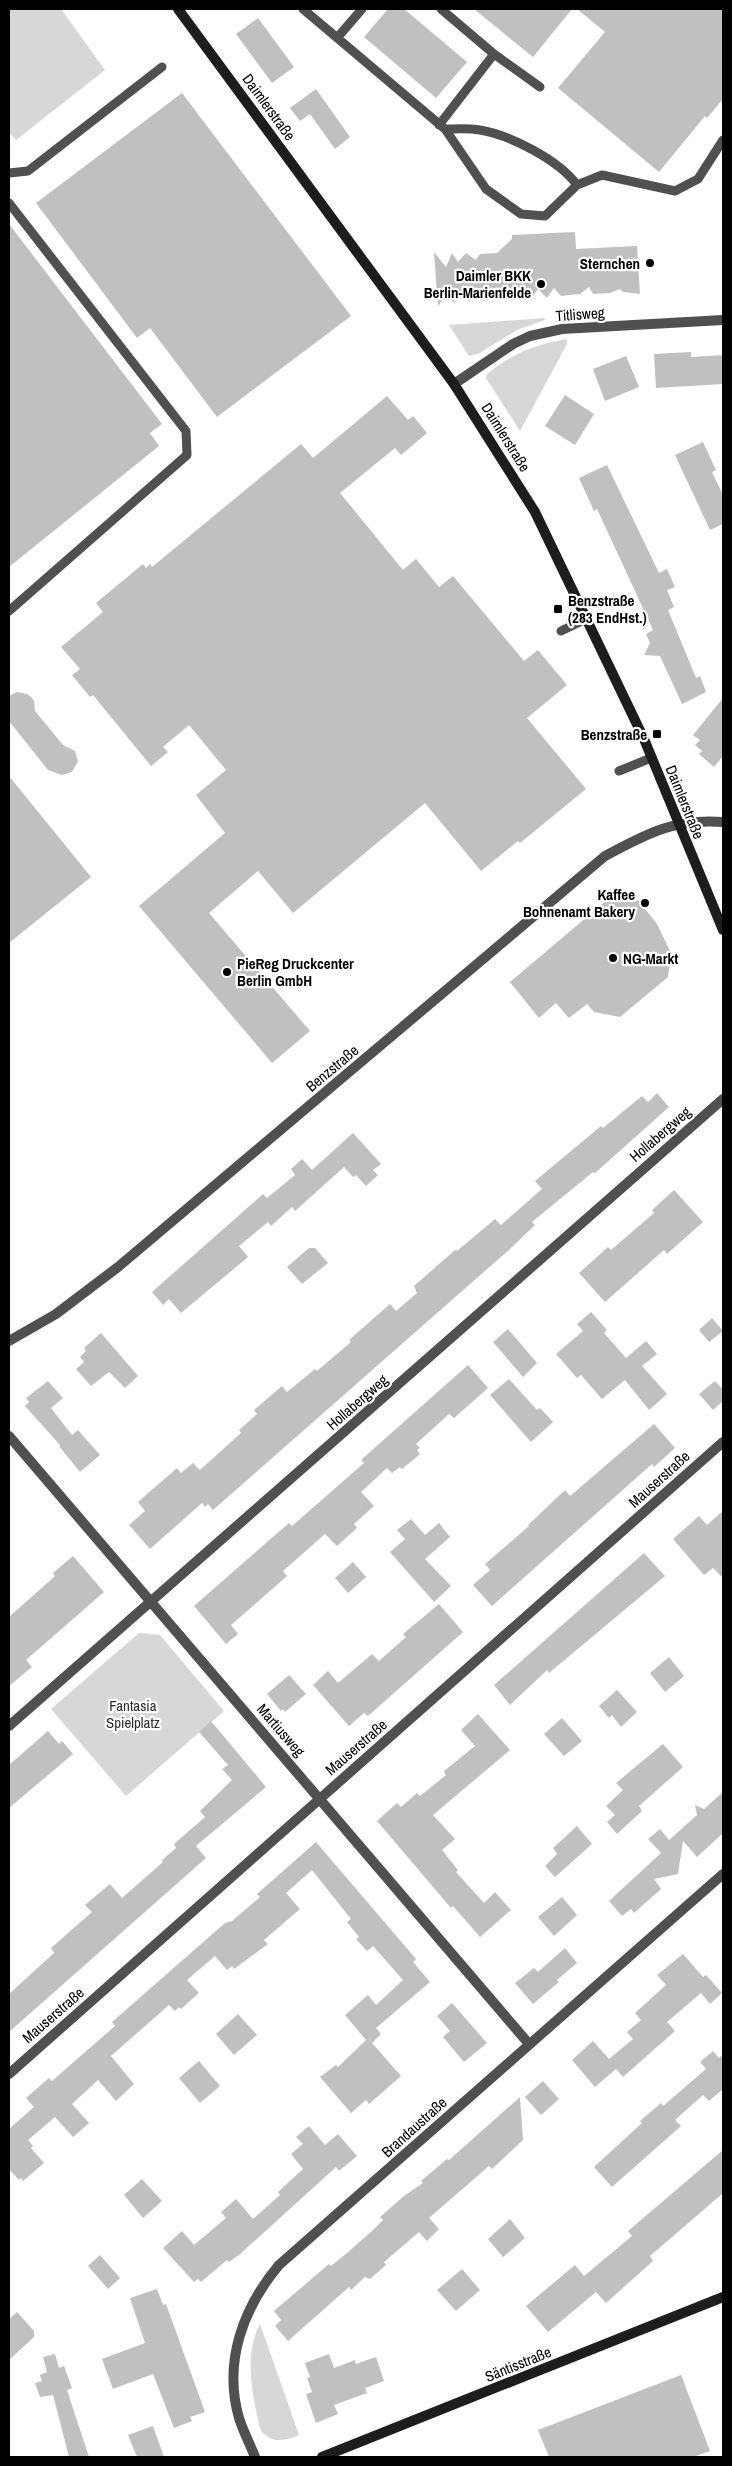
<svg xmlns="http://www.w3.org/2000/svg" width="732" height="2466" viewBox="0 0 732 2466" font-family="'Archivo Narrow',sans-serif">
	<style>
		.green { fill: #d7d7d7 }
		.building { fill: #c0c0c0 }
		.lines { fill: none; stroke-linecap: round; stroke-linejoin: round }
		.lane { stroke: #505050; stroke-width: 9 }
		.street { stroke: #505050; stroke-width: 10 }
		.secondary { stroke: #1d1d1d; stroke-width: 10 }
		.poi-dot { fill: #000; stroke: #fff; stroke-width: 2 }
		.labels { text-anchor: middle; dominant-baseline: central; stroke-width: 4.5; stroke-linejoin: round; paint-order: stroke }
		.street-label { font-size: 15px; fill: #000; stroke: #fff }
		.poi-label { font-size: 15px; font-weight: bold; fill: #000; stroke: #fff; text-anchor: end }
		.park-label { font-size: 15px; fill: #2e2e2e; stroke: #fff }
	</style>
	<rect width="100%" height="100%" fill="#fff"/>
	<!-- green -->
	<path class="green" d="M 9,9 L 61,9 L 105,70 L 16,140 L 9,132 Z
		M 544,318 L 545,320 L 517,330 L 478,354 L 469,356 L 449,325 Z
		M 567,339 L 567,344 L 520,431 L 486,378 L 487,374 C 511,354 536,344 567,339 Z
		M 139,1633 L 160,1635 L 224,1711 L 126,1796 L 51,1709 Z
		M 260,2324 L 299,2435 C 288,2440 273,2444 263,2433 C 259,2429 259,2422 257,2415 C 251,2386 245,2352 260,2324 Z"/>
	<!-- building -->
	<path class="building" d="M 388,9 L 404,9 L 467,62 L 436,98 L 364,37 Z
		M 474,9 L 572,9 L 533,57 Z
		M 577,9 L 723,9 L 723,99 L 707,118 L 705,116 L 659,172 L 558,88 L 605,32 Z
		M 258,18 L 294,67 L 272,83 L 236,34 Z
		M 316,89 L 350,137 L 335,149 L 310,114 L 300,121 L 290,108 Z
		M 182,93 L 351,316 L 217,417 L 150,328 L 137,338 L 36,203 Z
		M 9,224 L 162,424 L 150,433 L 159,446 L 9,567 Z
		M 575,232 L 576,249 L 637,246 L 640,294 L 623,292 L 620,289 L 610,293 L 593,294 L 589,287 L 580,294 L 561,296 L 554,288 L 547,298 L 538,289 L 531,299 L 523,291 L 516,300 L 506,291 L 500,301 L 491,287 L 484,302 L 476,288 L 469,302 L 461,291 L 454,303 L 447,294 L 438,306 L 434,252 L 446,267 L 452,253 L 458,262 L 466,253 L 476,260 L 480,254 L 497,253 L 512,239 L 512,235 Z
		M 691,352 L 691,357 L 723,355 L 723,384 L 656,388 L 654,354 Z
		M 626,356 L 639,387 L 605,401 L 593,369 Z
		M 565,395 L 594,414 L 575,445 L 545,426 Z
		M 387,396 L 408,420 L 413,416 L 427,433 L 401,455 L 395,448 L 340,493 L 403,570 L 416,559 L 439,587 L 453,576 L 524,661 L 538,650 L 567,685 L 527,718 L 586,789 L 520,843 L 518,841 L 481,871 L 425,803 L 293,913 L 258,871 L 209,913 L 310,1031 L 272,1063 L 139,906 L 225,833 L 196,795 L 226,770 L 189,725 L 163,747 L 168,752 L 151,766 L 93,695 L 90,697 L 72,675 L 80,669 L 61,647 L 103,612 L 96,603 L 143,564 L 146,568 L 150,564 L 152,567 L 301,444 L 313,458 Z
		M 703,442 L 716,470 L 712,472 L 723,495 L 723,524 L 710,530 L 675,455 Z
		M 607,465 L 659,573 L 667,569 L 675,587 L 667,590 L 674,607 L 668,610 L 696,678 L 700,676 L 706,692 L 682,704 L 660,656 L 644,655 L 650,643 L 646,634 L 653,630 L 597,509 L 594,511 L 579,478 Z
		M 17,692 L 27,694 L 31,697 L 34,701 L 35,711 L 63,745 L 75,751 L 78,761 L 72,772 L 62,775 L 48,770 L 9,721 L 9,696 Z
		M 723,698 L 723,756 L 714,767 L 699,754 L 702,751 L 695,745 L 700,740 L 693,735 Z
		M 9,776 L 91,877 L 9,943 Z
		M 607,900 L 634,902 L 638,900 L 657,924 L 671,953 L 668,977 L 620,1017 L 594,1012 L 587,1004 L 569,1018 L 556,1003 L 539,1018 L 510,982 Z
		M 657,1093 L 669,1107 L 595,1173 L 593,1172 L 532,1222 L 535,1225 L 511,1248 L 213,1510 L 208,1504 L 205,1507 L 202,1503 L 150,1549 L 129,1525 L 145,1511 L 138,1502 L 177,1468 L 181,1473 L 193,1463 L 200,1470 L 241,1433 L 239,1430 L 257,1414 L 254,1410 L 282,1386 L 287,1392 L 315,1369 L 317,1371 L 351,1342 L 349,1340 L 390,1304 L 396,1311 L 417,1293 L 414,1286 L 455,1250 L 457,1251 L 495,1219 L 501,1225 L 542,1189 L 535,1181 L 601,1126 L 603,1128 L 642,1096 L 648,1102 Z
		M 353,1133 L 381,1164 L 373,1170 L 378,1175 L 366,1186 L 356,1175 L 353,1177 L 344,1167 L 295,1211 L 292,1207 L 271,1226 L 268,1222 L 239,1246 L 248,1257 L 181,1313 L 169,1299 L 163,1305 L 152,1292 L 263,1194 L 267,1198 L 295,1175 L 291,1169 L 302,1159 L 312,1170 Z
		M 674,1190 L 703,1222 L 667,1254 L 664,1250 L 605,1302 L 579,1273 L 608,1247 L 611,1250 L 654,1213 L 652,1210 Z
		M 309,1248 L 315,1248 L 328,1263 L 302,1284 L 287,1267 Z
		M 591,1312 L 607,1330 L 604,1333 L 626,1358 L 646,1341 L 657,1354 L 642,1366 L 667,1394 L 649,1410 L 625,1380 L 602,1399 L 581,1375 L 577,1378 L 556,1354 L 583,1331 L 577,1324 Z
		M 712,1318 L 723,1331 L 709,1342 L 699,1330 Z
		M 508,1329 L 537,1363 L 523,1377 L 493,1342 Z
		M 101,1333 L 138,1376 L 125,1388 L 109,1372 L 91,1386 L 76,1369 L 84,1362 L 80,1357 L 86,1351 L 84,1348 Z
		M 468,1365 L 488,1388 L 454,1418 L 449,1414 L 416,1444 L 420,1448 L 417,1450 L 420,1454 L 402,1469 L 400,1467 L 392,1473 L 387,1468 L 361,1492 L 374,1506 L 354,1524 L 357,1528 L 337,1546 L 325,1534 L 283,1571 L 287,1576 L 231,1625 L 238,1634 L 226,1644 L 194,1606 L 289,1523 L 292,1526 L 364,1463 L 361,1460 Z
		M 509,1379 L 537,1410 L 540,1408 L 553,1422 L 531,1442 L 490,1395 Z
		M 48,1381 L 63,1398 L 51,1408 L 72,1435 L 78,1430 L 100,1455 L 80,1472 L 59,1446 L 60,1445 L 25,1406 L 29,1402 L 26,1398 Z
		M 715,1381 L 723,1390 L 723,1401 L 713,1410 L 699,1394 Z
		M 654,1424 L 675,1448 L 654,1467 L 652,1464 L 492,1606 L 473,1585 L 490,1570 L 485,1564 L 529,1526 L 528,1525 L 565,1490 L 570,1496 Z
		M 723,1511 L 723,1578 L 713,1568 L 704,1575 L 673,1539 L 699,1516 L 707,1525 Z
		M 411,1519 L 425,1535 L 439,1523 L 450,1537 L 425,1559 L 451,1586 L 434,1602 L 390,1552 L 405,1539 L 397,1530 Z
		M 644,1553 L 665,1576 L 549,1673 L 547,1670 L 510,1705 L 494,1685 Z
		M 73,1556 L 104,1592 L 26,1660 L 32,1667 L 9,1686 L 9,1617 L 55,1576 L 53,1573 Z
		M 353,1562 L 366,1577 L 348,1593 L 335,1578 Z
		M 439,1604 L 463,1632 L 368,1716 L 364,1713 L 349,1726 L 313,1685 L 328,1671 L 338,1683 L 372,1654 L 379,1661 L 406,1637 L 403,1634 Z
		M 669,1657 L 684,1676 L 665,1692 L 650,1673 Z
		M 289,1675 L 306,1694 L 285,1712 L 283,1709 L 281,1711 L 267,1694 Z
		M 617,1690 L 637,1712 L 621,1727 L 612,1715 L 609,1718 L 599,1706 Z
		M 478,1714 L 510,1750 L 433,1815 L 455,1839 L 442,1850 L 458,1870 L 456,1872 L 484,1903 L 495,1892 L 511,1910 L 480,1937 L 453,1906 L 451,1908 L 377,1821 L 397,1803 L 401,1807 L 417,1793 L 420,1796 L 446,1775 L 444,1771 L 475,1746 L 461,1730 Z
		M 562,1718 L 582,1741 L 564,1756 L 544,1734 Z
		M 211,1721 L 266,1787 L 196,1846 L 206,1858 L 9,2032 L 9,1994 L 54,1953 L 51,1948 L 92,1912 L 85,1905 L 110,1884 L 122,1898 L 163,1862 L 162,1860 L 176,1848 L 174,1844 L 205,1817 L 200,1811 L 232,1780 L 222,1769 L 228,1765 L 199,1732 Z
		M 48,1731 L 59,1744 L 62,1741 L 73,1754 L 9,1808 L 9,1765 Z
		M 663,1744 L 683,1767 L 639,1806 L 642,1811 L 617,1834 L 607,1822 L 615,1815 L 606,1806 L 623,1790 L 616,1783 Z
		M 723,1792 L 723,1833 L 697,1857 L 683,1841 L 678,1874 L 654,1879 L 661,1889 L 634,1913 L 631,1909 L 622,1916 L 609,1901 L 661,1853 L 648,1839 L 660,1829 L 669,1840 L 697,1815 L 695,1805 L 704,1809 Z
		M 577,1826 L 592,1844 L 555,1877 L 545,1866 L 557,1854 L 553,1848 Z
		M 316,1842 L 416,1959 L 413,1962 L 430,1982 L 376,2028 L 381,2034 L 372,2043 L 401,2076 L 369,2104 L 366,2100 L 351,2113 L 320,2077 L 336,2065 L 338,2067 L 366,2040 L 345,2015 L 368,1995 L 376,2005 L 403,1980 L 373,1946 L 367,1951 L 356,1939 L 359,1937 L 347,1922 L 351,1919 L 312,1870 L 286,1893 L 300,1909 L 264,1940 L 268,1944 L 234,1969 L 232,1966 L 227,1970 L 215,1956 L 187,1980 L 199,1993 L 181,2009 L 179,2007 L 175,2011 L 169,2005 L 111,2056 L 134,2084 L 116,2101 L 98,2080 L 72,2104 L 89,2123 L 73,2137 L 55,2117 L 28,2140 L 33,2146 L 31,2148 L 44,2163 L 23,2181 L 21,2178 L 19,2180 L 9,2169 L 9,2129 L 34,2107 L 26,2098 L 49,2078 L 52,2081 L 115,2026 L 112,2022 L 225,1923 L 232,1921 L 260,1897 L 257,1894 Z
		M 562,1897 L 577,1915 L 554,1936 L 538,1917 Z
		M 565,1948 L 577,1963 L 557,1980 L 559,1982 L 533,2004 L 515,1983 L 534,1968 L 538,1972 Z
		M 683,1954 L 703,1977 L 706,1975 L 722,1993 L 710,2004 L 701,1993 L 667,2022 L 675,2031 L 623,2077 L 616,2069 L 595,2087 L 572,2060 L 593,2041 L 609,2059 L 633,2039 L 627,2032 L 641,2020 L 635,2013 L 666,1985 L 657,1975 Z
		M 452,2003 L 487,2043 L 464,2062 L 443,2037 L 450,2031 L 437,2016 Z
		M 238,2014 L 257,2035 L 234,2055 L 216,2034 Z
		M 713,2051 L 719,2058 L 723,2054 L 723,2089 L 709,2101 L 703,2095 L 675,2120 L 681,2126 L 612,2187 L 594,2167 L 642,2123 L 640,2121 L 661,2103 L 663,2106 L 706,2069 L 700,2062 Z
		M 199,2061 L 220,2086 L 200,2103 L 179,2078 Z
		M 543,2081 L 559,2099 L 541,2115 L 525,2097 Z
		M 520,2097 L 523,2140 L 492,2169 L 489,2166 L 429,2218 L 439,2229 L 427,2241 L 419,2232 L 384,2262 L 386,2265 L 370,2279 L 365,2277 L 351,2290 L 349,2287 L 288,2341 L 275,2326 L 281,2320 L 274,2311 L 329,2264 L 331,2266 L 347,2253 L 372,2231 L 383,2220 L 380,2217 L 404,2196 L 423,2183 L 421,2181 L 447,2159 L 449,2160 Z
		M 309,2126 L 325,2145 L 338,2134 L 357,2156 L 339,2171 L 336,2167 L 239,2255 L 229,2262 L 227,2260 L 201,2282 L 198,2279 L 194,2282 L 163,2248 L 182,2231 L 194,2245 L 226,2218 L 221,2212 L 236,2199 L 253,2219 L 280,2195 L 278,2192 L 303,2169 L 291,2154 L 303,2144 L 296,2137 Z
		M 723,2150 L 723,2193 L 650,2256 L 653,2261 L 606,2303 L 596,2292 L 548,2332 L 526,2306 L 575,2265 L 584,2276 L 632,2236 L 628,2231 Z
		M 142,2179 L 162,2201 L 143,2218 L 124,2195 Z
		M 510,2219 L 525,2238 L 503,2257 L 488,2239 Z
		M 100,2255 L 120,2278 L 108,2289 L 88,2266 Z
		M 462,2269 L 480,2290 L 456,2311 L 437,2290 Z
		M 157,2289 L 163,2305 L 166,2304 L 205,2412 L 190,2417 L 192,2421 L 174,2428 L 153,2374 L 113,2389 L 102,2359 L 145,2343 L 130,2298 Z
		M 17,2312 L 34,2331 L 34,2337 L 9,2360 L 9,2319 Z
		M 55,2354 L 59,2368 L 64,2366 L 72,2388 L 67,2390 L 89,2457 L 69,2457 L 53,2395 L 40,2397 L 35,2383 L 42,2381 L 40,2375 L 47,2372 L 43,2357 Z
		M 329,2354 L 334,2368 L 355,2360 L 356,2364 L 376,2357 L 384,2381 L 365,2388 L 367,2393 L 334,2405 L 338,2414 L 316,2423 L 306,2394 L 312,2392 L 307,2378 L 310,2377 L 305,2363 Z
		M 681,2375 L 710,2451 L 693,2457 L 549,2457 L 538,2430 Z
		M 153,2426 L 164,2457 L 137,2457 L 128,2435 Z"/>
	<g class="lines">
		<!-- lane -->
		<path class="lane" d="M 303,9 L 445,129 L 486,189 L 521,214 L 545,216 L 577,185 L 602,175 L 675,191 L 698,179 L 723,140
			M 441,9 L 494,54
			M 337,38 L 362,9
			M 439,125 L 494,54 L 540,87
			M 445,129 C 456,129 468,128 480,130 C 510,135 559,160 577,185
			M 9,173 L 28,171 L 162,67
			M 9,203 L 186,431 L 187,455 L 9,611
			M 561,631 L 586,619
			M 619,771 L 651,758"/>
		<!-- street -->
		<path class="street" d="M 454,384 L 513,344 L 530,336 L 562,329 L 723,320
			M 9,1341 L 56,1314 L 118,1267 L 605,856 C 646,834 675,818 723,822
			M 9,1436 L 529,2044
			M 9,1726 L 723,1099
			M 9,2074 L 723,1442
			M 255,2457 C 250,2444 243,2431 239,2418 C 223,2362 243,2308 279,2265 L 723,1874"/>
		<!-- secondary -->
		<path class="secondary" d="M 178,9 L 454,384 L 535,512 L 644,739 L 723,930
			M 322,2457 L 723,2297"/>
	</g>
	<!-- markers -->
	<g class="poi-dot">
		<circle cx="650" cy="263" r="5"/>
		<circle cx="541" cy="284" r="5"/>
		<rect x="553" y="604" width="10" height="10" rx="2.5"/>
		<rect x="652" y="729" width="10" height="10" rx="2.5"/>
		<circle cx="645" cy="903" r="5"/>
		<circle cx="613" cy="958" r="5"/>
		<circle cx="227" cy="972" r="5"/>
	</g>
	<g class="labels">
		<!-- street labels -->
		<g class="street-label">
			<text transform="translate(269 107) rotate(54)">Daimlerstraße</text>
			<text transform="translate(580 314) rotate(-4)">Titlisweg</text>
			<text transform="translate(506 437) rotate(58)">Daimlerstraße</text>
			<text transform="translate(685 802) rotate(68)">Daimlerstraße</text>
			<text transform="translate(332 1068) rotate(-40)">Benzstraße</text>
			<text transform="translate(660 1134) rotate(-41)">Hollabergweg</text>
			<text transform="translate(357 1402) rotate(-41)">Hollabergweg</text>
			<text transform="translate(659 1479) rotate(-42)">Mauserstraße</text>
			<text transform="translate(281 1730) rotate(49)">Martiusweg</text>
			<text transform="translate(356 1747) rotate(-41)">Mauserstraße</text>
			<text transform="translate(53 2015) rotate(-41)">Mauserstraße</text>
			<text transform="translate(414 2127) rotate(-42)">Brandaustraße</text>
			<text transform="translate(518 2364) rotate(-22)">Säntisstraße</text>
		</g>
		<!-- poi labels -->
		<g class="poi-label">
			<text x="640" y="263">Sternchen</text>
			<text x="531" y="275">Daimler BKK<tspan x="531" dy="17">Berlin-Marienfelde</tspan></text>
			<text x="568" y="600" text-anchor="start">Benzstraße<tspan x="568" dy="17">(283 EndHst.)</tspan></text>
			<text x="647" y="734">Benzstraße</text>
			<text x="635" y="894">Kaffee<tspan x="635" dy="17">Bohnenamt Bakery</tspan></text>
			<text x="623" y="958" text-anchor="start">NG-Markt</text>
			<text x="237" y="963" text-anchor="start">PieReg Druckcenter<tspan x="237" dy="17">Berlin GmbH</tspan></text>
		</g>
		<!-- park labels -->
		<g class="park-label">
			<text x="133" y="1705">Fantasia<tspan x="133" dy="17">Spielplatz</tspan></text>
		</g>
	</g>
	<!-- border -->
	<rect width="732" height="2466" fill="none" stroke="#000000" stroke-width="20"/>
</svg>
